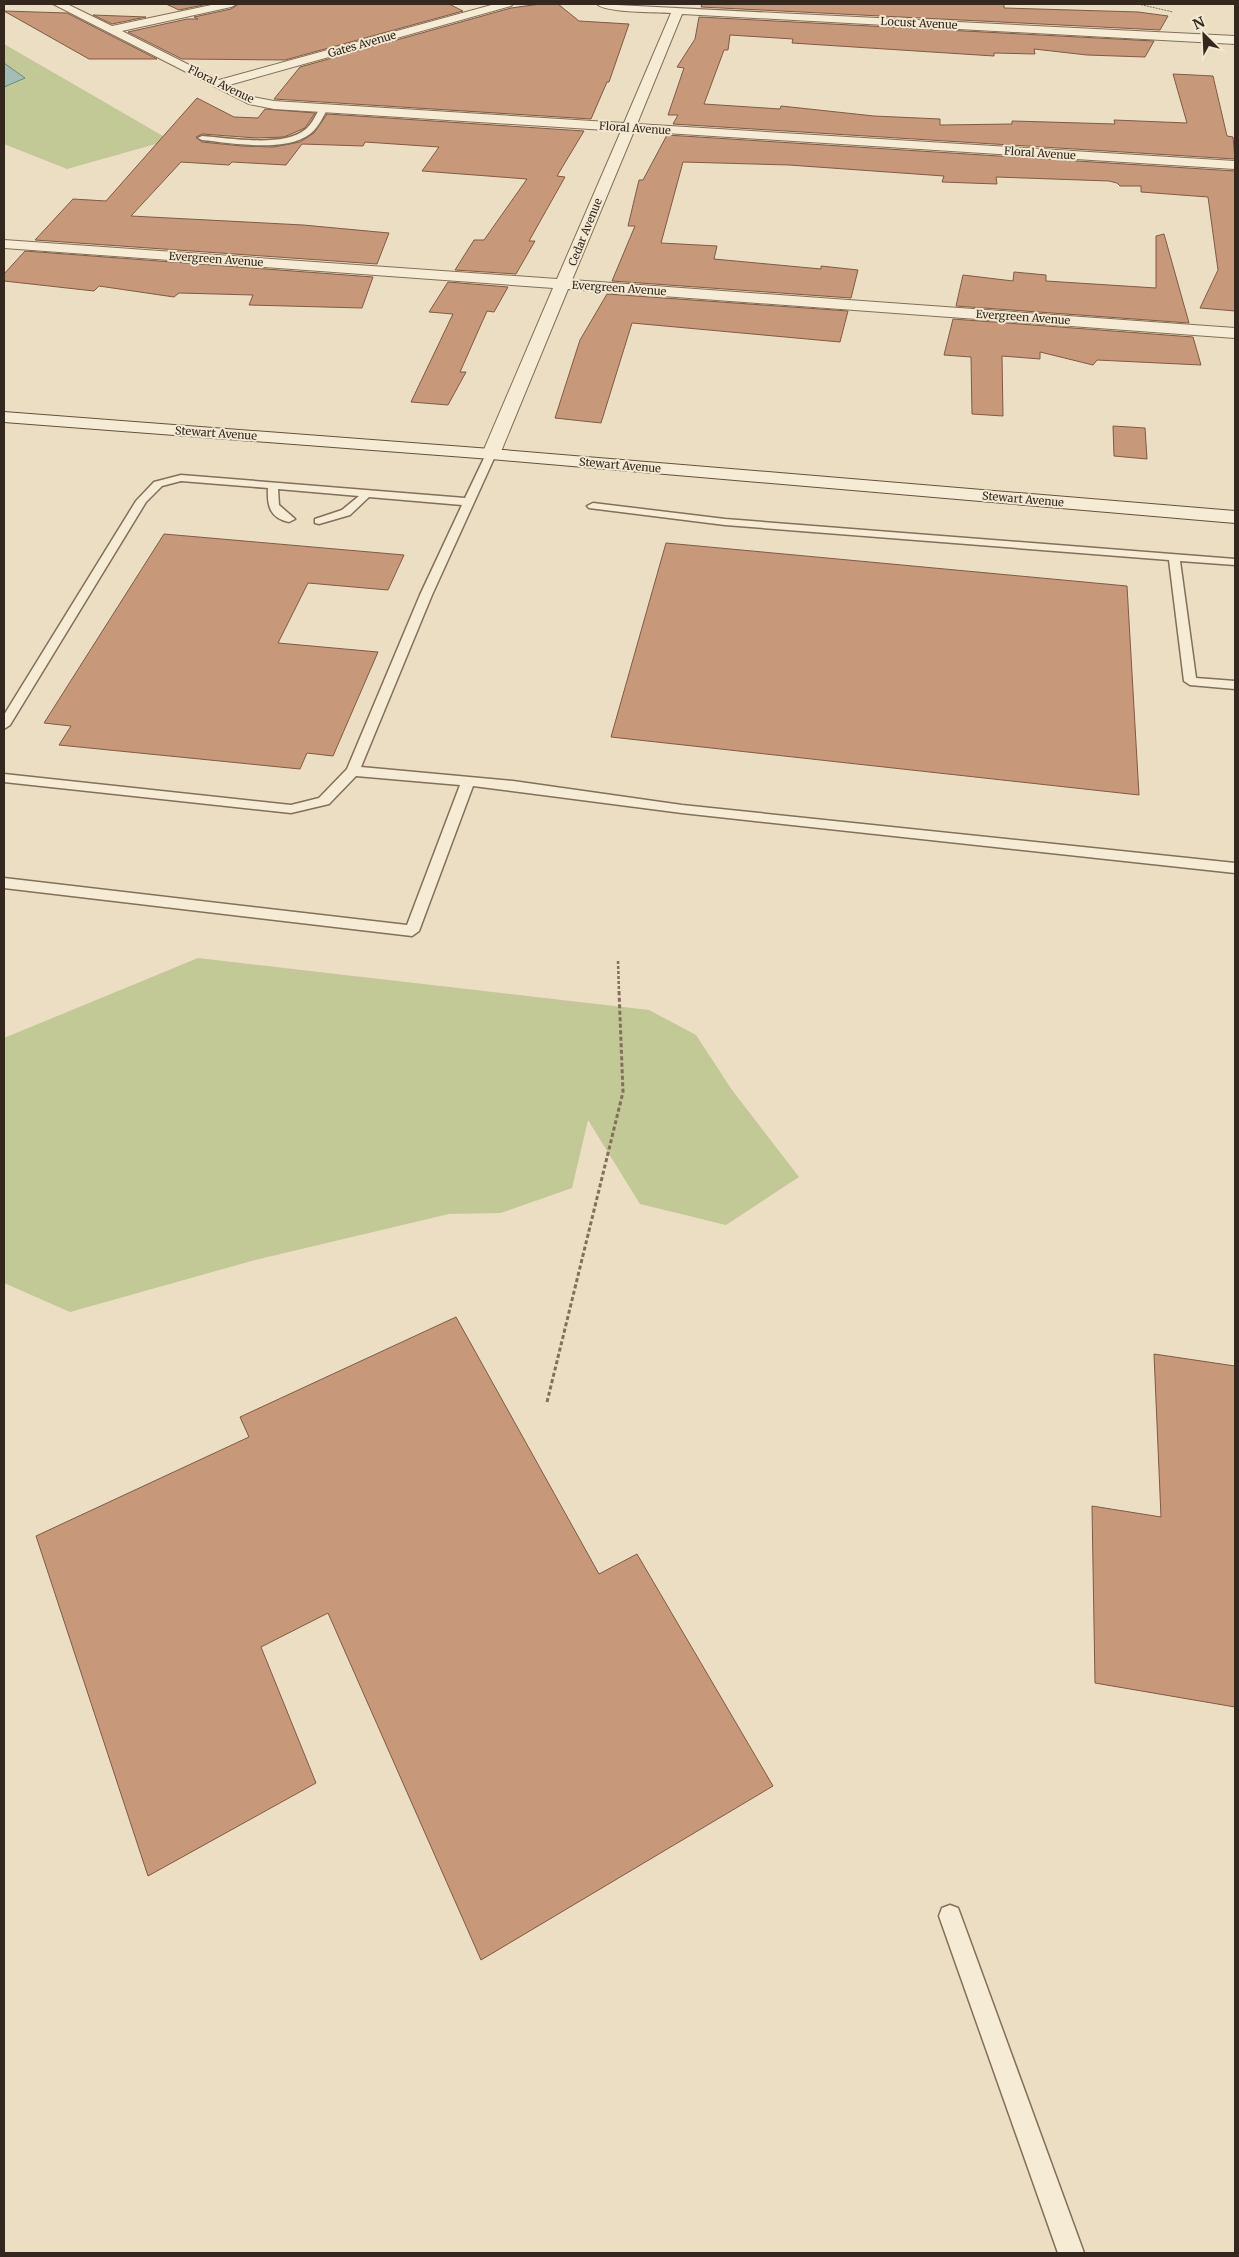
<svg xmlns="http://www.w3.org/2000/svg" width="1239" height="2257" viewBox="0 0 1239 2257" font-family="Merriweather,serif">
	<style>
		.green { fill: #c3c897 }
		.water { fill: #a4beb6; stroke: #6c8b82 }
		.building { fill: #c7987a; stroke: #815a42 }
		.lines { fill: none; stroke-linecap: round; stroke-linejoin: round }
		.service-casing { stroke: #836f5a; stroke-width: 3 }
		.minor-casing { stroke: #836f5a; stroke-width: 2 }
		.secondary-casing { stroke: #65513d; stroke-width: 2 }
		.path-far2 { stroke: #836f5a; stroke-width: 1; stroke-dasharray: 2 1; stroke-linecap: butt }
		.path-far1 { stroke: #836f5a; stroke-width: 2.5; stroke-dasharray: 3 2; stroke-linecap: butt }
		.path { stroke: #836f5a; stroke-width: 3; stroke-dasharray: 4 2.5; stroke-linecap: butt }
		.service { fill: #f6ebd4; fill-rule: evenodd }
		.minor { fill: #f6ebd4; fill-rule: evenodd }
		.secondary { fill: #f6ebd4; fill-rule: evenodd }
		.labels { text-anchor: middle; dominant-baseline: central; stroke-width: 4; stroke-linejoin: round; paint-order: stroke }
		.far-street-label { font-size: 11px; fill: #34281e; stroke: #f3e8d1 }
	</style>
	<rect width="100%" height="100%" fill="#ebdec2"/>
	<!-- green -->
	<path class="green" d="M 4,44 L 170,140 L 67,169 L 4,144 Z
		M 198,958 L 649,1010 L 696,1035 L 732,1090 L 799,1177 L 726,1225 L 640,1204 L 588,1120 L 572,1188 L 501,1213 L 449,1214 L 255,1260 L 70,1312 L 4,1283 L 4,1038 Z"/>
	<!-- water -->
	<path class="water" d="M 4,63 L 25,78 L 4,87 Z"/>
	<!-- building -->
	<path class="building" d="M 166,4 L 208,4 L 179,10 Z
		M 239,4 L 449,4 L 463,11 L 285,60 L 182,59 L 128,32 L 187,19 L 198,19 L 194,17 L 231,9 Z
		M 540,4 L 558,4 L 579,21 L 629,24 L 609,82 L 607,82 L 591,119 L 274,99 L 300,67 L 511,8 Z
		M 702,4 L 1004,4 L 1004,8 L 1138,12 L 1168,16 L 1160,30 L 701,7 Z
		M 4,11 L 67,13 L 157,59 L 89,59 Z
		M 93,15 L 146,17 L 112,24 Z
		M 699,17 L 1154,41 L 1145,57 L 1087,55 L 1034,49 L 1035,54 L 994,53 L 994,56 L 792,43 L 793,39 L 730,35 L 728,50 L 724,50 L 704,104 L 780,109 L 781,106 L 874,116 L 940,119 L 940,125 L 1012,124 L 1012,121 L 1115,124 L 1114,120 L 1187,123 L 1173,74 L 1213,76 L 1227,136 L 1233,137 L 1235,159 L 673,124 L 678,115 L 668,115 L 684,68 L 677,67 L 695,39 Z
		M 197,98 L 234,117 L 258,118 L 265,109 L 315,113 L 305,128 L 284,137 L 256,138 L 202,134 L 196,137 L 202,142 L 242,146 L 273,147 L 300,142 L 314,133 L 327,114 L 584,131 L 557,176 L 565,177 L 529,241 L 535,241 L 516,274 L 455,270 L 474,240 L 484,240 L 527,179 L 422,171 L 439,147 L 365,142 L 363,146 L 302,144 L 286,165 L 232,162 L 229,165 L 181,162 L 131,216 L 303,225 L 389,233 L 377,264 L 35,240 L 73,199 L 106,201 Z
		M 667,135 L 1235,171 L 1235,311 L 1200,308 L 1218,270 L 1208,197 L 1141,192 L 1141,186 L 1120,186 L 1117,183 L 1109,181 L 996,177 L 997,184 L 942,182 L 944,176 L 789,165 L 683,162 L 661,243 L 717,246 L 714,259 L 821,269 L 821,266 L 858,270 L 851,298 L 612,281 L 635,226 L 628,226 L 639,180 L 643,180 Z
		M 1164,234 L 1189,323 L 956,306 L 963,275 L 1013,281 L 1014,272 L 1046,275 L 1046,281 L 1156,288 L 1156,236 Z
		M 25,251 L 373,277 L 362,308 L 249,305 L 253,295 L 179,293 L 174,297 L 99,286 L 94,291 L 4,281 L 4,274 Z
		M 448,282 L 508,287 L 494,312 L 487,311 L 460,372 L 466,372 L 448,405 L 411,402 L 453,314 L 429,312 Z
		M 607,294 L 848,311 L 840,342 L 632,323 L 601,423 L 555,418 L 580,340 Z
		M 953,319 L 1193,337 L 1201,365 L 1097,360 L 1093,365 L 1040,352 L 1040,359 L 1002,356 L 1003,416 L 972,414 L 971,357 L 944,355 Z
		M 1113,426 L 1145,428 L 1147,459 L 1114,456 Z
		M 164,534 L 404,555 L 388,590 L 308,583 L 278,643 L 378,652 L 333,756 L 307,753 L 300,769 L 59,745 L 71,726 L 44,723 Z
		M 666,543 L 1127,586 L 1139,795 L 611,737 Z
		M 456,1317 L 599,1574 L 637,1554 L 773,1786 L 481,1960 L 328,1613 L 261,1647 L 316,1783 L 148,1876 L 36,1536 L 249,1437 L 240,1417 Z
		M 1154,1354 L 1235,1366 L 1235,1707 L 1095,1683 L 1092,1506 L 1161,1517 Z"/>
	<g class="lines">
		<!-- service casing -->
		<g class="service-casing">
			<path id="service" d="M 321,106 L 328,108 C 323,117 318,128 310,134 C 284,153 232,143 202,140 L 198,138 L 202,136 C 229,138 284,148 306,129 C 313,123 316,114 321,106 Z
				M 491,451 L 496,454 L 432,595 L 361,767 L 513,781 L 682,805 L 1235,863 L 1235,873 L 682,813 L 473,786 L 419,931 L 412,936 L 4,888 L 4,878 L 407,925 L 460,785 L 356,776 L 329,804 L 291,813 L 4,782 L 4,774 L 291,805 L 319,798 L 347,769 L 420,595 L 462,505 L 369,497 L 350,515 L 319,524 L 315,523 L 315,519 L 342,510 L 359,496 L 278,489 L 279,505 L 295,519 L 289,522 C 270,518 267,506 268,488 L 181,481 L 162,486 L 146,502 L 10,725 L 4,729 L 4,715 L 136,501 L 154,482 L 181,475 L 465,498 L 486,454 Z
				M 593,503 L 725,519 L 1235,559 L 1235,565 L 1180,561 L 1196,678 L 1235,681 L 1235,689 L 1190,685 L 1184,681 L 1169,560 L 725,525 L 589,508 L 587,506 Z
				M 950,1905 L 958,1908 L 961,1916 L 1084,2253 L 1058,2253 L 939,1916 L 942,1908 Z"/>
		</g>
		<!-- minor casing -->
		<g class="minor-casing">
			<path id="minor" d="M 53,4 L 67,4 L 112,26 L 216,4 L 237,4 L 231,7 L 122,31 L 219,80 L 495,4 L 513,4 L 511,6 L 229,85 L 253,97 L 274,101 L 624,123 L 671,13 C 657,12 604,13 597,4 L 1235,36 L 1235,44 L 682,14 L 637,124 L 1235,161 L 1235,169 L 634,131 L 572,280 L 1235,328 L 1235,338 L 568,289 L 500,454 L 497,458 L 485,458 L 482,454 L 553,288 L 4,248 L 4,240 L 557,279 L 621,131 L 274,109 L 249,104 Z"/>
		</g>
		<!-- secondary casing -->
		<g class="secondary-casing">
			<path id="secondary" d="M 4,412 L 491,449 L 1235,511 L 1235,523 L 491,459 L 4,422 Z"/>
		</g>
		<!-- path-far2 -->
		<path class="path-far2" d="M 1138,4 L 1173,12"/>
		<!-- path-far1 -->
		<path class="path-far1" d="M 618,961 L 619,992"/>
		<!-- path -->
		<path class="path" d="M 547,1402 L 623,1092 L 619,991"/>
		<!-- service -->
		<use href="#service" class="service"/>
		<!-- minor -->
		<use href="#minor" class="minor"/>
		<!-- secondary -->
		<use href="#secondary" class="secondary"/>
	</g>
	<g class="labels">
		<!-- far-street labels -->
		<g class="far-street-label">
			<text transform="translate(919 23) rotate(3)">Locust Avenue</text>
			<text transform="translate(362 44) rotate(-16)">Gates Avenue</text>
			<text transform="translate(221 84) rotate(26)">Floral Avenue</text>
			<text transform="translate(635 128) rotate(4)">Floral Avenue</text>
			<text transform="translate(1040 153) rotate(4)">Floral Avenue</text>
			<text transform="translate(585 232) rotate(-68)">Cedar Avenue</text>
			<text transform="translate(216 259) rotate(4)">Evergreen Avenue</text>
			<text transform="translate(619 288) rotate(4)">Evergreen Avenue</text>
			<text transform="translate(1023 317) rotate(4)">Evergreen Avenue</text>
			<text transform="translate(216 433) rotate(4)">Stewart Avenue</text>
			<text transform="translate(620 465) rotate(5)">Stewart Avenue</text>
			<text transform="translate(1023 499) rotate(5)">Stewart Avenue</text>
		</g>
	</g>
	<!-- border -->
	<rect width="1239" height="2257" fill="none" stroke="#34281e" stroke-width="10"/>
	<!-- north arrow -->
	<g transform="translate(1204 35) rotate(336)" stroke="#f3e8d1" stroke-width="4" paint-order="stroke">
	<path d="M0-4L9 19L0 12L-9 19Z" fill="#34281e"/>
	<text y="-8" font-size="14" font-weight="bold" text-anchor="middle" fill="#34281e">N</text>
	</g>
</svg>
